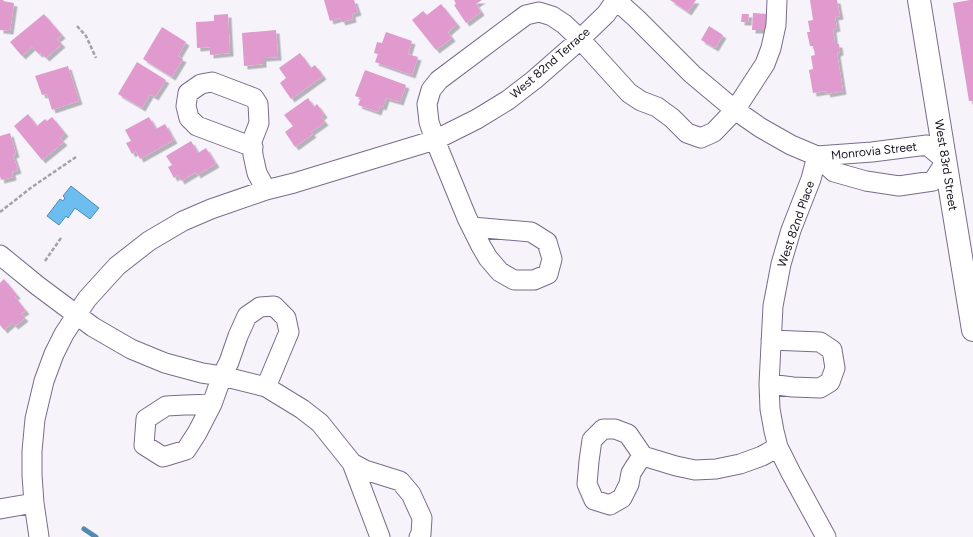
<svg xmlns="http://www.w3.org/2000/svg" width="973" height="537" viewBox="0 0 973 537" font-family="Figtree,sans-serif">
	<style>
		.water { fill: #6cbdf0; stroke: #528ab1 }
		.lines { fill: none; stroke-linecap: round; stroke-linejoin: round }
		.stream { stroke: #528ab1; stroke-width: 5 }
		.building { fill: #e19ace; filter: url(#shadow) }
		.street-casing { stroke: #796c8b; stroke-width: 21 }
		.secondary-casing { stroke: #796c8b; stroke-width: 24 }
		.path { stroke: #a5a1ab; stroke-width: 2.5; stroke-dasharray: 4 2; stroke-linecap: butt }
		.street { stroke: #fff; stroke-width: 19 }
		.secondary { stroke: #fff; stroke-width: 22 }
		.labels { text-anchor: middle; dominant-baseline: central; stroke-width: 3; stroke-linejoin: round; paint-order: stroke }
		.street-label { font-size: 12px; fill: #17121e; stroke: #fff }
	</style>
	<defs>
		<filter id="shadow"><feDropShadow dx="3.5" dy="3.5" stdDeviation="0" flood-color="#0004"/></filter>
	</defs>
	<rect width="100%" height="100%" fill="#f6f3fb"/>
	<!-- water -->
	<path class="water" d="M 71,186 L 99,208 L 90,219 L 75,208 L 68,218 L 66,216 L 59,225 L 47,216 L 60,199 L 63,201 L 65,198 L 63,196 Z"/>
	<g class="lines">
		<!-- stream -->
		<path class="stream" d="M 84,529 L 96,537"/>
	</g>
	<!-- building -->
	<path class="building" d="M 0,0 L 4,0 L 3,1 L 14,3 L 10,31 L 0,30 Z
		M 324,0 L 354,0 L 358,12 L 352,14 L 353,19 L 342,22 L 340,18 L 330,21 Z
		M 454,0 L 482,0 L 476,4 L 481,12 L 466,23 L 454,5 L 456,4 Z
		M 670,0 L 696,0 L 688,12 Z
		M 810,0 L 837,0 L 840,16 L 835,17 L 837,28 L 833,29 L 835,44 L 839,44 L 840,52 L 837,53 L 843,91 L 827,94 L 826,91 L 813,93 L 809,70 L 813,69 L 811,56 L 815,55 L 813,46 L 810,46 L 807,32 L 810,32 L 808,21 L 813,20 Z
		M 970,0 L 973,0 L 973,101 L 969,101 L 953,3 Z
		M 441,4 L 457,24 L 448,32 L 452,38 L 436,50 L 412,20 L 423,11 L 427,15 Z
		M 753,13 L 767,14 L 766,30 L 752,30 Z
		M 44,14 L 62,35 L 57,39 L 62,44 L 46,58 L 41,53 L 39,54 L 32,47 L 22,56 L 10,42 Z
		M 228,14 L 230,53 L 210,55 L 210,47 L 197,48 L 196,22 L 214,21 L 214,15 Z
		M 742,14 L 749,14 L 748,22 L 741,22 Z
		M 709,26 L 723,35 L 715,48 L 701,40 Z
		M 162,27 L 186,42 L 178,56 L 183,59 L 172,77 L 143,59 Z
		M 276,30 L 278,57 L 263,58 L 263,64 L 244,66 L 242,33 Z
		M 386,32 L 412,41 L 408,54 L 418,57 L 412,75 L 375,62 L 378,54 L 374,53 L 377,42 L 382,43 Z
		M 300,53 L 311,68 L 315,65 L 323,76 L 291,99 L 280,83 L 286,78 L 279,68 Z
		M 137,62 L 166,80 L 155,97 L 150,94 L 142,108 L 118,94 Z
		M 68,66 L 79,101 L 52,110 L 47,94 L 42,95 L 35,76 Z
		M 365,70 L 406,85 L 400,102 L 386,98 L 383,107 L 380,106 L 378,112 L 358,105 L 361,98 L 355,96 Z
		M 308,98 L 314,107 L 317,104 L 324,114 L 321,117 L 325,122 L 311,132 L 313,134 L 295,147 L 285,132 L 293,126 L 284,115 Z
		M 28,114 L 37,126 L 45,119 L 47,121 L 52,117 L 65,133 L 60,138 L 64,142 L 42,160 L 14,126 Z
		M 149,117 L 156,129 L 165,124 L 174,140 L 140,159 L 136,151 L 132,154 L 126,143 L 131,141 L 125,130 Z
		M 10,133 L 16,154 L 13,155 L 18,170 L 12,172 L 13,177 L 1,180 L 0,176 L 0,136 Z
		M 191,141 L 198,153 L 206,148 L 216,164 L 197,175 L 196,172 L 181,181 L 178,175 L 174,178 L 168,167 L 172,165 L 166,156 Z
		M 4,279 L 17,295 L 15,297 L 26,311 L 21,314 L 25,318 L 15,326 L 12,323 L 4,330 L 0,325 L 0,283 Z"/>
	<g class="lines">
		<!-- street casing -->
		<g class="street-casing">
			<path id="street" d="M 616,0 L 637,19 L 692,74 L 735,110 L 761,128 L 791,145 L 817,156 L 834,172 L 866,181 L 899,186 L 933,181 L 946,161 L 927,145 L 872,152 L 817,156
				M 253,147 L 197,126 L 189,118 L 186,106 L 188,93 L 201,84 L 212,82 L 254,98 L 258,104 L 259,123 L 252,141 L 253,155 L 257,173 L 266,190
				M 817,156 L 811,179 L 791,230 L 781,264 L 773,306 L 769,384 L 770,409 L 774,431 L 778,447 L 791,473 L 826,537
				M 472,227 L 531,232 L 547,242 L 552,259 L 548,274 L 534,280 L 514,280 L 500,272 L 488,258 L 481,246 L 467,218 L 435,140 L 429,122 L 427,104 L 431,90 L 439,80 L 526,15 L 539,12 L 552,16 L 564,24 L 580,39 L 629,93 L 641,101 L 657,107 L 672,118 L 687,133 L 701,138 L 714,132 L 735,110 L 765,64 L 771,48 L 776,25 L 777,0
				M 0,255 L 38,286 L 93,327 L 131,349 L 165,363 L 202,373 L 222,376 L 266,387 L 302,409 L 320,423 L 352,463 L 380,537
				M 769,384 L 793,387 L 820,388 L 830,382 L 835,368 L 832,350 L 820,342 L 771,340
				M 212,404 L 222,376 L 229,362 L 238,336 L 247,316 L 260,307 L 274,306 L 286,318 L 289,332 L 266,387
				M 212,404 L 197,433 L 186,450 L 163,457 L 144,445 L 146,419 L 166,406 L 185,405 Z
				M 643,456 L 638,462 L 631,473 L 629,484 L 622,498 L 610,505 L 594,500 L 587,484 L 589,461 L 592,440 L 603,429 L 615,429 L 628,434 L 643,456 L 676,466 L 695,470 L 716,469 L 740,464 L 762,456 L 778,447
				M 352,463 L 365,470 L 400,481 L 411,494 L 422,518 L 421,534 L 419,537
				M 0,509 L 34,503
				M 39,537 L 34,503 L 32,475 L 32,451 L 35,419 L 44,381 L 54,354 L 64,334 L 87,299 L 117,266 L 149,241 L 183,221 L 211,209 L 266,190 L 294,183 L 435,140 L 477,119 L 508,100 L 534,80 L 574,45 L 606,14 L 616,0"/>
		</g>
		<!-- secondary casing -->
		<g class="secondary-casing">
			<path id="secondary" d="M 919,0 L 973,330"/>
		</g>
		<!-- path -->
		<path class="path" d="M 77,26 L 86,36 L 96,58
			M 0,212 L 32,187 L 76,157
			M 45,261 L 61,238"/>
		<!-- street -->
		<use href="#street" class="street"/>
		<!-- secondary -->
		<use href="#secondary" class="secondary"/>
	</g>
	<g class="labels">
		<!-- street labels -->
		<g class="street-label">
			<text transform="translate(550 63) rotate(-41)">West 82nd Terrace</text>
			<text transform="translate(874 151) rotate(-6)">Monrovia Street</text>
			<text transform="translate(946 165) rotate(81)">West 83rd Street</text>
			<text transform="translate(796 224) rotate(-71)">West 82nd Place</text>
		</g>
	</g>
</svg>
